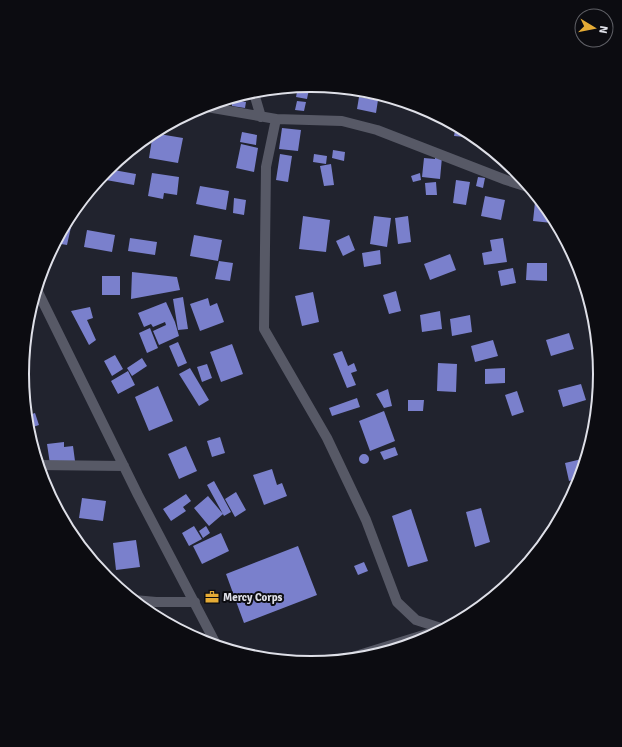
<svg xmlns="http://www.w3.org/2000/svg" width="622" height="747" viewBox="0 0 622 747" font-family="Signika,sans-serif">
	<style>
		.building { fill: #7a80cc }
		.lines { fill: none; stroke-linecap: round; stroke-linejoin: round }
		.minor { stroke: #575966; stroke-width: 10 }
		.labels { text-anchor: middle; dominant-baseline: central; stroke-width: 4; stroke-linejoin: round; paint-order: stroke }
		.poi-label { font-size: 11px; font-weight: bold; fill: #dfe0e8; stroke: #0c0c11; text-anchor: start }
		.rim { fill: none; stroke: #dfe0e8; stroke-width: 2 }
	</style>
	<rect width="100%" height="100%" fill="#21232e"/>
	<!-- building -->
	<path class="building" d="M 298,87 L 309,89 L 307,99 L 296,97 Z
		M 368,90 L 378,93 L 377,96 L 367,95 Z
		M 359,97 L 378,100 L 376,113 L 357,109 Z
		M 232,100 L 246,102 L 245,108 L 232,106 Z
		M 297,101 L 306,102 L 304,111 L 295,110 Z
		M 456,125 L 466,130 L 465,137 L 454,136 Z
		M 282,128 L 301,130 L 298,151 L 279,149 Z
		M 242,132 L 257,135 L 256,145 L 240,142 Z
		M 153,133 L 183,138 L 178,163 L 149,158 Z
		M 241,144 L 258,148 L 254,172 L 236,168 Z
		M 333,150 L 345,152 L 344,161 L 332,158 Z
		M 280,154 L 292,156 L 288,182 L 276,180 Z
		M 314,154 L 327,156 L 326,164 L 313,162 Z
		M 435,156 L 442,157 L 440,179 L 422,177 L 424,158 L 435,159 Z
		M 505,161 L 514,168 L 513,171 L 503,168 Z
		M 331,164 L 334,185 L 324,186 L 320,166 Z
		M 108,169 L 136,174 L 134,185 L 106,180 Z
		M 152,173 L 179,177 L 177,195 L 164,193 L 163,199 L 148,196 Z
		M 420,173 L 421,180 L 413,182 L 411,176 Z
		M 478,177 L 485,178 L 483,188 L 476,186 Z
		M 456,180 L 470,182 L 466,205 L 453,203 Z
		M 436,182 L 437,195 L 426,195 L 425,183 Z
		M 200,186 L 229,191 L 226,210 L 196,204 Z
		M 485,196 L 505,200 L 501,220 L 481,216 Z
		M 234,198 L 246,200 L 244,215 L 233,213 Z
		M 535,202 L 543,203 L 551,213 L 553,216 L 552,223 L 533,221 Z
		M 70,214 L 75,215 L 74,222 L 67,221 Z
		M 303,216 L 330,220 L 326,252 L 299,249 Z
		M 374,216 L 391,218 L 387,247 L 370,244 Z
		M 408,216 L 411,242 L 398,244 L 395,218 Z
		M 64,225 L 71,227 L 67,245 L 55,243 Z
		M 87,230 L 115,235 L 112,252 L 84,247 Z
		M 194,235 L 222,240 L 218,261 L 190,256 Z
		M 349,235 L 355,250 L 343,256 L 336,241 Z
		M 130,238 L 157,242 L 155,255 L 128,251 Z
		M 503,238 L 507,262 L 484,265 L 482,253 L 492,251 L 490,240 Z
		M 380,250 L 381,264 L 364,267 L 362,253 Z
		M 450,254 L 456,270 L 430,280 L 424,264 Z
		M 219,261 L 233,263 L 230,281 L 215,279 Z
		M 527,263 L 547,263 L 547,281 L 526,280 Z
		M 513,268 L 516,283 L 501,286 L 498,271 Z
		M 132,272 L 177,277 L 180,290 L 131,299 Z
		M 102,276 L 120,276 L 120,295 L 102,295 Z
		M 396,291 L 401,311 L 389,314 L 383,295 Z
		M 313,292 L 319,322 L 302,326 L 295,296 Z
		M 183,297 L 188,329 L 178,330 L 173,299 Z
		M 208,298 L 210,306 L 217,303 L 224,322 L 200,331 L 190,304 Z
		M 166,302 L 175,322 L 179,336 L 159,345 L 153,331 L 166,325 L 165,322 L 153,327 L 151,324 L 144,327 L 138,313 Z
		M 90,307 L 93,318 L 87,320 L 96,340 L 89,345 L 71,311 Z
		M 440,311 L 442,329 L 422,332 L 420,315 Z
		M 470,315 L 472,332 L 452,336 L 450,319 Z
		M 150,328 L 158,348 L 147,353 L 139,333 Z
		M 569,333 L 574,349 L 551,356 L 546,340 Z
		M 493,340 L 498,356 L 475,362 L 471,346 Z
		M 178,342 L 187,363 L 178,367 L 169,346 Z
		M 232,344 L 243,374 L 221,382 L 210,352 Z
		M 342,351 L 348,366 L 354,363 L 357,371 L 351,373 L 356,385 L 347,388 L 333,354 Z
		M 115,355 L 123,369 L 112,376 L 104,361 Z
		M 142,358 L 147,366 L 132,376 L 127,368 Z
		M 438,363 L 457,364 L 456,392 L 437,391 Z
		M 207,364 L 212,378 L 202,382 L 197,367 Z
		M 190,368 L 209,400 L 199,406 L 179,374 Z
		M 505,368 L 505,383 L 485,384 L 485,369 Z
		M 128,371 L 135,385 L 118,394 L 111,381 Z
		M 581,384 L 586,400 L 563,407 L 558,390 Z
		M 158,386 L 173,421 L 149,431 L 135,397 Z
		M 388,389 L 392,406 L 384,408 L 376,394 Z
		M 517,391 L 524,412 L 512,416 L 505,395 Z
		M 357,398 L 360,407 L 332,416 L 329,408 Z
		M 408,400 L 424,400 L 423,411 L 408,411 Z
		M 384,411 L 395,441 L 370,451 L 359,421 Z
		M 35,413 L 39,425 L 27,429 L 26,416 Z
		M 220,437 L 225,453 L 212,457 L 207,441 Z
		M 64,442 L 64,447 L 73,446 L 75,461 L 50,464 L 47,444 Z
		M 186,446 L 197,471 L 179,479 L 168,454 Z
		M 395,447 L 398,455 L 384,460 L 380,452 Z
		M359 459a5 5 0 1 1 10 0a5 5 0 1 1-10 0Z
		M 586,458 L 580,478 L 569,481 L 565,463 Z
		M 272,469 L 277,485 L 282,483 L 287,496 L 264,505 L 253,475 Z
		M 214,481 L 231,512 L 224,516 L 207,485 Z
		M 236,492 L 246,510 L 235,517 L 225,499 Z
		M 186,494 L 191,501 L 183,507 L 186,511 L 171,521 L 163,509 Z
		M 208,496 L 223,514 L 209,526 L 194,508 Z
		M 82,498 L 106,501 L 103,521 L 79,518 Z
		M 481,508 L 490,542 L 475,547 L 466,512 Z
		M 411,509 L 428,561 L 408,567 L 392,516 Z
		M 194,526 L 202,539 L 189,546 L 182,533 Z
		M 206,526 L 210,533 L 203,538 L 199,531 Z
		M 221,533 L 229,551 L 202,564 L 193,546 Z
		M 136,540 L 140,567 L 116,570 L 113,543 Z
		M 298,546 L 317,595 L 244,623 L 226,574 Z
		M 533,556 L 524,567 L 522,559 Z
		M 364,562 L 368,571 L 358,575 L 354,566 Z"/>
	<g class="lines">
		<!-- minor -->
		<path class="minor" d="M 253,90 L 261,117
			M 201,106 L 276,119 L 342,121 L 377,130 L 506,180 L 531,188
			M 276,119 L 266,167 L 264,329 L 327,438 L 366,520 L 397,602 L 416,620 L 444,629
			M 36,288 L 138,495 L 217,646
			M 38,465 L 124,466
			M 134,600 L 156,602 L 195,602
			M 346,659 L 443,629"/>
	</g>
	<!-- icons -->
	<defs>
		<g id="office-bare" transform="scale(1.08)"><path d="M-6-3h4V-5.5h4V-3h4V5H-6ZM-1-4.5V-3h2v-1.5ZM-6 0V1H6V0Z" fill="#e6ac36" stroke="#0c0c11" stroke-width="2.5" paint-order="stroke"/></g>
	</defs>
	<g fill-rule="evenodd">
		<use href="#office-bare" x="212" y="597"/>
	</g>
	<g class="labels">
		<!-- poi labels -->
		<g class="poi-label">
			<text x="223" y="597">Mercy Corps</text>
		</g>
	</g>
	<!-- crop -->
	<path d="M0 0H622V747H0ZM29 374a282 282 0 1 1 564 0a282 282 0 1 1-564 0Z" fill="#0c0c11" fill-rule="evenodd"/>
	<path class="rim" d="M29 374a282 282 0 1 1 564 0a282 282 0 1 1-564 0Z"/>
	<!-- north arrow -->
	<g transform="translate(594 28) rotate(100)"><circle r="19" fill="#0c0c11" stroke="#606167"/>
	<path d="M0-3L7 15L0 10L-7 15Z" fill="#e6ac36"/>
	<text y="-6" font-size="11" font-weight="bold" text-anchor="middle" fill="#dfe0e8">N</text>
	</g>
</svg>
